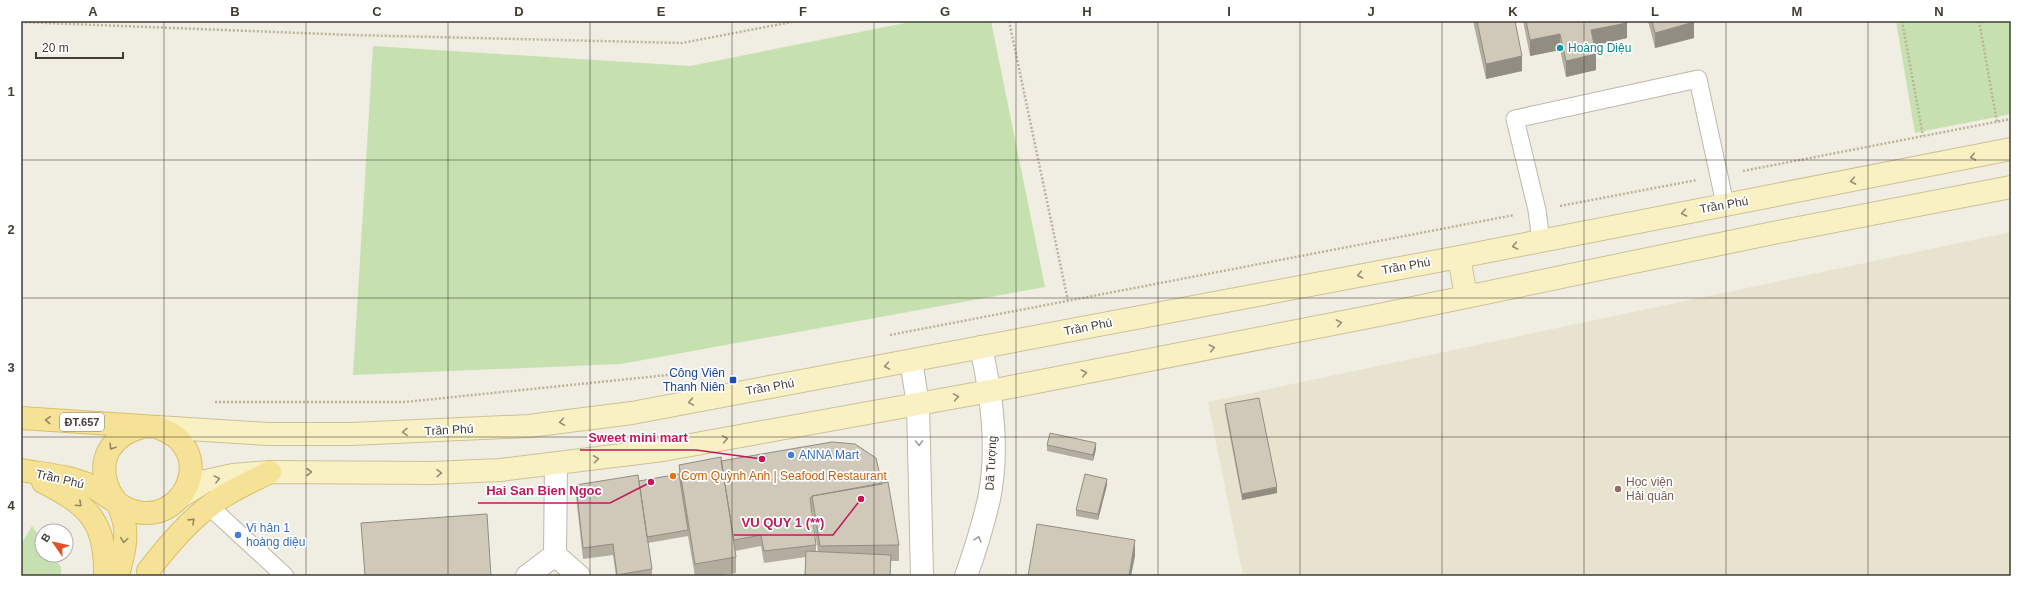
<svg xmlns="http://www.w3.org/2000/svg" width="2032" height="597" viewBox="0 0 2032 597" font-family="Arial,sans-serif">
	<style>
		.education { fill: #e8e3ce }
		.green { fill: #c6e1af }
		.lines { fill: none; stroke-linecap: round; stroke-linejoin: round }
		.service-casing { stroke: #bdb8aa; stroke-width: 19 }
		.minor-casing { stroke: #bdb8aa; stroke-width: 24 }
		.tertiary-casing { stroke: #bdb8aa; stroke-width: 24 }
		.secondary-casing { stroke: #ccc296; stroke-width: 24 }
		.primary-casing { stroke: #d8c069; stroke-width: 24 }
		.path { stroke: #bbb299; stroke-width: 2.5; stroke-dasharray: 2 2; stroke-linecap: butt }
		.service { stroke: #fff; stroke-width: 17 }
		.minor { stroke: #fff; stroke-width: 22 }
		.tertiary { stroke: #fff; stroke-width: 22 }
		.secondary { stroke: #f9f1c4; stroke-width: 22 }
		.primary { stroke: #f5e297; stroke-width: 22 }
		.wall { fill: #b3ada0; fill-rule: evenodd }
		.shaded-wall { fill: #928d82 }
		.building { fill: #d0c9ba; stroke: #928d82 }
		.oneway { stroke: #948e75 }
		.oneway2 { stroke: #928761 }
		.oneway3 { stroke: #a09e9a }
		.grid { fill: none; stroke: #413d34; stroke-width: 1; stroke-opacity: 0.55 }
		.culture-dot { fill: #0f9aa8; stroke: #fff; stroke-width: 1.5 }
		.transit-dot { fill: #1a4fb4; stroke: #fff; stroke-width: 1.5 }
		.shop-dot { fill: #3f7fe0; stroke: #fff; stroke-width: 1.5 }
		.food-dot { fill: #e8710a; stroke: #fff; stroke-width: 1.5 }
		.education-dot { fill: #8d6e63; stroke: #fff; stroke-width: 1.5 }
		.labels { text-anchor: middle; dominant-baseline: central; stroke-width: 3.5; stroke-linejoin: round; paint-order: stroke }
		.shield { fill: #fff; stroke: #7a7771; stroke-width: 1 }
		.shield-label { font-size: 11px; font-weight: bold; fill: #413d34 }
		.culture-label { font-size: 12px; fill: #0d838f; stroke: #fff; text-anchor: start }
		.street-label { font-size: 12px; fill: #413d34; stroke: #fff }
		.transit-label { font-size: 12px; fill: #164399; stroke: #fff; text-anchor: end }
		.shop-label { font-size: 12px; fill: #366cbe; stroke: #fff; text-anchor: start }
		.food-label { font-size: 12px; fill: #c56008; stroke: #fff; text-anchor: start }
		.education-label { font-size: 12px; fill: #785e54; stroke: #fff; text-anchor: start }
		.leader { fill: none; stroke: #c2185b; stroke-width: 1.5 }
		.callout-dot { fill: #c2185b; stroke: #fff; stroke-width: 1.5 }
		.callout-label { font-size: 13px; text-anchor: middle; font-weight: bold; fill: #c2185b; stroke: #fff; stroke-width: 3.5; stroke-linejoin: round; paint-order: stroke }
		.neatline { fill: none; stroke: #413d34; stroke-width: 1.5 }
		.grid-label { font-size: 13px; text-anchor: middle; font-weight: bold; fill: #413d34 }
	</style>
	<rect width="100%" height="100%" fill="#f0ede3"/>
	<!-- education -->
	<path class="education" d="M 2011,232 L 2011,576 L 1243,576 L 1208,402 Z"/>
	<!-- green -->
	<path class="green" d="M 915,21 L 991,21 L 1045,287 L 621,364 L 353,375 L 373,46 L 690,66 Z
		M 1896,21 L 2011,21 L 2011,114 L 1915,133 Z
		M 32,526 L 42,540 L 42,555 L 52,555 L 61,567 L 61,576 L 21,576 L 21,544 Z"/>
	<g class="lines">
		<!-- service casing -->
		<g class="service-casing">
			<path id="service" d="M 1541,241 L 1537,210 L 1515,119 L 1698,79 L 1725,204
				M 209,506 L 285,576"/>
		</g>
		<!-- minor casing -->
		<g class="minor-casing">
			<path id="minor" d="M 555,555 L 579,576
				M 527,576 L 555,555 L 556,464"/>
		</g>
		<!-- tertiary casing -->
		<g class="tertiary-casing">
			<path id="tertiary" d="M 911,361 L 918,404 L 922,576
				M 966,576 C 975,551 983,525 989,499 C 999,449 992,397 981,347"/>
		</g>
		<!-- secondary casing -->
		<g class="secondary-casing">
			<path id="secondary" d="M 1459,257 L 1466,296
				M 157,427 L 268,434 L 351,434 L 529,426 L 632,413 L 1459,257 L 2011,149
				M 182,496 L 206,481 L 233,475 L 270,472 L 433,473 L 500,470 L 663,450 L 990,391 L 1379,315 L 1773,233 L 2011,187"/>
		</g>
		<!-- primary casing -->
		<g class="primary-casing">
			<path id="primary" d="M 21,418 L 157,427 C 166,431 174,434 180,441 C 206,469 181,514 146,513 C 123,513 108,494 89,485 C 69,476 43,474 21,470
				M 43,482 C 90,506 106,522 105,576
				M 148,571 C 170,543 193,515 224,496 C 238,487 255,480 270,472
				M 118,576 C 121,562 127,544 125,530 C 125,523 121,510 117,503 C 115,499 111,495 109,490 C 96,459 111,436 142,427"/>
		</g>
		<!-- path -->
		<path class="path" d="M 1009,21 L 1068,301
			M 1902,21 L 1923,136
			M 1979,21 L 1997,122
			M 21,22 L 352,35 L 682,43 L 797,21
			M 1743,171 L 2011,119
			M 1560,206 L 1697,180
			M 890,335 L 1514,215
			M 215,402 L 405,402 L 697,372"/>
		<!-- service -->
		<use href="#service" class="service"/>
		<!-- minor -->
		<use href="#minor" class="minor"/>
		<!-- tertiary -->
		<use href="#tertiary" class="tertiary"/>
		<!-- secondary -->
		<use href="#secondary" class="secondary"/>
		<!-- primary -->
		<use href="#primary" class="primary"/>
	</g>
	<!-- wall -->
	<path class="wall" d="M 1473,21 L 1515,21 L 1522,71 L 1486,79 Z
		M 1523,21 L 1627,21 L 1627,38 L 1594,46 L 1596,70 L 1566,77 L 1560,50 L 1530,56 Z
		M 1648,21 L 1694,21 L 1694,38 L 1655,48 Z
		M 1225,404 L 1277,493 L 1242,500 L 1225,410 Z
		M 1047,445 L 1096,449 L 1093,461 L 1047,451 Z
		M 721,461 L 882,484 L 899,545 L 899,561 L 891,561 L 890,576 L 805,576 L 806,557 L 764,563 L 761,546 L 735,551 L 736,557 L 736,573 L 716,576 L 695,576 L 688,536 L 648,543 L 652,569 L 652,576 L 616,576 L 613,555 L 583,559 L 576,496 L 576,485 L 639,481 L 679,474 L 679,465 ZM 811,509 L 812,509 L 818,552 L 816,552 L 816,545 Z
		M 1107,485 L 1098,520 L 1076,516 L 1076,510 Z"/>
	<!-- shaded-wall -->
	<path class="shaded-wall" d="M 1694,22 L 1694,38 L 1655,48 L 1655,33 Z
		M 1627,23 L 1627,38 L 1591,46 L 1591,30 Z
		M 1560,34 L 1560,50 L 1530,56 L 1530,40 Z
		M 1596,54 L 1596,70 L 1566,77 L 1566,61 Z
		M 1522,56 L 1522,71 L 1486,79 L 1486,64 Z
		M 1096,443 L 1096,449 L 1093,461 L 1093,455 Z
		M 1107,479 L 1107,485 L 1098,520 L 1098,514 Z
		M 1277,487 L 1277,493 L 1242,500 L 1242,494 Z
		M 1135,540 L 1135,556 L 1131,576 L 1129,576 Z"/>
	<!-- building -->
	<path class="building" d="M 1477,21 L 1515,21 L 1522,56 L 1486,64 Z
		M 1526,21 L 1627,21 L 1627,23 L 1591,30 L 1596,54 L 1566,61 L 1560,34 L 1530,40 Z
		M 1652,21 L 1694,21 L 1694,22 L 1655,33 Z
		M 1259,398 L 1277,487 L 1242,494 L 1225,404 Z
		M 1050,433 L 1096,443 L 1093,455 L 1047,445 Z
		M 832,442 L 855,444 L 876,458 L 882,484 L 812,496 L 812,497 L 810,498 L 816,545 L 764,551 L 761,535 L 734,540 L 721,461 Z
		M 721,457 L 736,557 L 695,564 L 679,465 Z
		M 679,474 L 688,530 L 647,537 L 639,481 Z
		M 1085,474 L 1107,479 L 1098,514 L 1076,510 Z
		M 638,475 L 652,569 L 617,575 L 613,544 L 583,548 L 576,485 Z
		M 888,482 L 899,545 L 820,546 L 812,496 Z
		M 487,514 L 491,576 L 365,576 L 361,523 Z
		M 1037,524 L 1135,540 L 1129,576 L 1028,576 Z
		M 806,551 L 891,555 L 890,576 L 805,576 Z"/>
	<!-- one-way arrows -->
	<defs><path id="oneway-chevron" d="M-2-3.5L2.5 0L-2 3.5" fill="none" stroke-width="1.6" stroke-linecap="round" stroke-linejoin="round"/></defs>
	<g class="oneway">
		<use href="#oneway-chevron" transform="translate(1973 157) rotate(168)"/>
		<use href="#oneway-chevron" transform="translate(1853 181) rotate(169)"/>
		<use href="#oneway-chevron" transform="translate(1684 213) rotate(169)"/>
		<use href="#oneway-chevron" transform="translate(1515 246) rotate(169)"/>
		<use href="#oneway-chevron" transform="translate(1360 275) rotate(169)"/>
		<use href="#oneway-chevron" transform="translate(1339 323) rotate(-11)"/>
		<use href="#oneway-chevron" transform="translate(1212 348) rotate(-11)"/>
		<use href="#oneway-chevron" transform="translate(887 366) rotate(170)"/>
		<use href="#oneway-chevron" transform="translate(1084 373) rotate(-11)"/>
		<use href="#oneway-chevron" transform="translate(956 397) rotate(-10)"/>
		<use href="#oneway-chevron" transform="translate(691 402) rotate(170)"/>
		<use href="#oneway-chevron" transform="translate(562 422) rotate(172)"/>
		<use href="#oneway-chevron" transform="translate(405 432) rotate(178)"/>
		<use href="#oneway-chevron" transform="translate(725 439) rotate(-10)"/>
		<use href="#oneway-chevron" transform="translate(596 459) rotate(-8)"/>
		<use href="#oneway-chevron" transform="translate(309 472)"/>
		<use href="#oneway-chevron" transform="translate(439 473) rotate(-2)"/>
		<use href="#oneway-chevron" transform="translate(217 479) rotate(-14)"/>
	</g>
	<g class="oneway2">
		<use href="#oneway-chevron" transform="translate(48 420) rotate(-176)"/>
		<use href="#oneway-chevron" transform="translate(112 447) rotate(123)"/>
		<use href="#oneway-chevron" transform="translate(79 504) rotate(43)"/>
		<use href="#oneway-chevron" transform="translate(192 521) rotate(-44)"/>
		<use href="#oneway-chevron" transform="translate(124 540) rotate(98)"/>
	</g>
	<g class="oneway3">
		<use href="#oneway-chevron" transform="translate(919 443) rotate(89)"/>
		<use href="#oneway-chevron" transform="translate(978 539) rotate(-74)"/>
	</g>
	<!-- grid -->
	<path class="grid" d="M 164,21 L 164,576M 306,21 L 306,576M 448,21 L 448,576M 590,21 L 590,576M 732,21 L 732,576M 874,21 L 874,576M 1016,21 L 1016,576M 1158,21 L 1158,576M 1300,21 L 1300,576M 1442,21 L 1442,576M 1584,21 L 1584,576M 1726,21 L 1726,576M 1868,21 L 1868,576M 21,160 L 2011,160M 21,298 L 2011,298M 21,437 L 2011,437"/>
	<!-- markers -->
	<circle class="culture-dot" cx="1560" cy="48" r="4"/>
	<rect class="transit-dot" x="729" y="376" width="8" height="8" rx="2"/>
	<g class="shop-dot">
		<circle cx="791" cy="455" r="4"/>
		<circle cx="238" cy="535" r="4"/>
	</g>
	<circle class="food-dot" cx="673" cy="476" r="4"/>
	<circle class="education-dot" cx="1618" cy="489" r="4"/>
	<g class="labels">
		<!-- shield labels -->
		<rect class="shield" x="60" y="413" width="44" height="18" rx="3"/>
		<g class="shield-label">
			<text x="82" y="422">ĐT.657</text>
		</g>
		<!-- culture labels -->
		<g class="culture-label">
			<text x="1568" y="48">Hoàng Diệu</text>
		</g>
		<!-- street labels -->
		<g class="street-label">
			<text transform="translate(1724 205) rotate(-10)">Trần Phú</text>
			<text transform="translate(1406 266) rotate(-10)">Trần Phú</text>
			<text transform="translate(1088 327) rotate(-11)">Trần Phú</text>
			<text transform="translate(770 387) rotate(-10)">Trần Phú</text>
			<text transform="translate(449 430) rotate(-3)">Trần Phú</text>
			<text transform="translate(991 463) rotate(-87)">Dã Tượng</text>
			<text transform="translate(60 479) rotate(13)">Trần Phú</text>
		</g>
		<!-- transit labels -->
		<g class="transit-label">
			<text x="725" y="373">Công Viên<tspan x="725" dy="14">Thanh Niên</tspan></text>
		</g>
		<!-- shop labels -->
		<g class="shop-label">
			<text x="799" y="455">ANNA Mart</text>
			<text x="246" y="528">Vi hân 1<tspan x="246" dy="14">hoàng diệu</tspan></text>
		</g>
		<!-- food labels -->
		<g class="food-label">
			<text x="681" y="476">Cơm Quỳnh Anh | Seafood Restaurant</text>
		</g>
		<!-- education labels -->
		<g class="education-label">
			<text x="1626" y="482">Học viện<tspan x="1626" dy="14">Hải quân</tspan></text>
		</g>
	</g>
	<!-- callouts -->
	<path class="leader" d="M762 459L696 450H580M651 482L610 503H478M861 499L833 535H734"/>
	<g class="callout-dot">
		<circle cx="762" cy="459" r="4"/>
		<circle cx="651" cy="482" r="4"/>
		<circle cx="861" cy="499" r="4"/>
	</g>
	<g class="callout-label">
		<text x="638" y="442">Sweet mini mart</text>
		<text x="544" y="495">Hai San Bien Ngoc</text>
		<text x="783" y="527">VU QUY 1 (**)</text>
	</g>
	<!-- border -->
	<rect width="2032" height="597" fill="none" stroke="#ffffff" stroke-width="44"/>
	<!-- north arrow -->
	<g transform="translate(54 543) rotate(304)"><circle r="19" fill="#ffffff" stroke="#b3b1ae"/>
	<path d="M0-3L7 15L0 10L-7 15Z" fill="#e75023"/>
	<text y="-6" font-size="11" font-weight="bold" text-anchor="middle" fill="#413d34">B</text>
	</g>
	<!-- scale -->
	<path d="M36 52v6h87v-6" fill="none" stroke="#413d34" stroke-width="2"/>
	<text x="42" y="52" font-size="12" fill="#413d34" stroke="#ffffff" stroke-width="3" paint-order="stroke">20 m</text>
	<rect x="22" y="22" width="1988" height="553" class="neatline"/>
	<g class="grid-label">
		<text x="93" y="16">A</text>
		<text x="235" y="16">B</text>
		<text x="377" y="16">C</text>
		<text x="519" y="16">D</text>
		<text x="661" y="16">E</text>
		<text x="803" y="16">F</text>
		<text x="945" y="16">G</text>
		<text x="1087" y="16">H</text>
		<text x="1229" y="16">I</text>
		<text x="1371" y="16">J</text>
		<text x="1513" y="16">K</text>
		<text x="1655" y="16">L</text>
		<text x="1797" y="16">M</text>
		<text x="1939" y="16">N</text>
		<text x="11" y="96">1</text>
		<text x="11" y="234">2</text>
		<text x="11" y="372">3</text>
		<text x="11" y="510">4</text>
	</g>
</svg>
